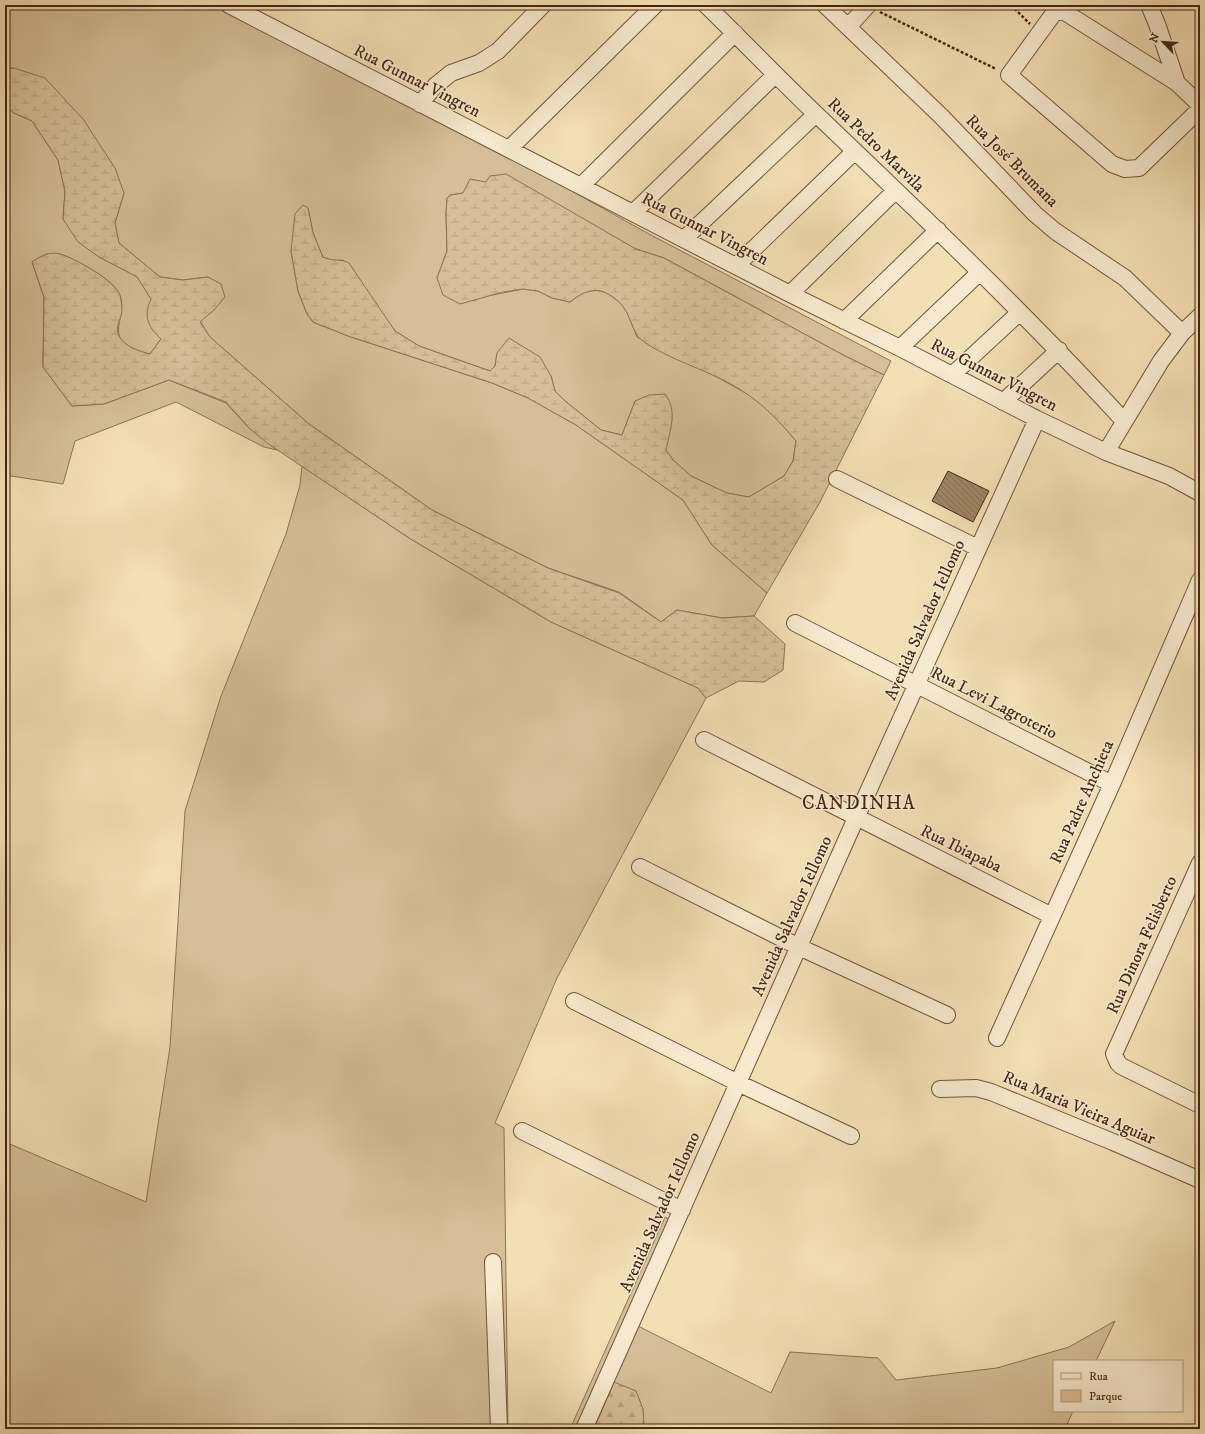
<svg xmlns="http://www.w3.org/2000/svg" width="1205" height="1434" viewBox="0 0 1205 1434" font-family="'IM FELL DW Pica',serif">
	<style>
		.green { fill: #d6bf98; stroke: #8e7255 }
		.forest { fill: url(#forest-firs); stroke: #8e7255 }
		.wetland { fill: url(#wetland-marsh); stroke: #8e7255 }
		.building { fill: url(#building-back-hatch); stroke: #472512 }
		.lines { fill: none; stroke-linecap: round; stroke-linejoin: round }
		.minor-casing { stroke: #72543a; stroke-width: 18 }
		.path { stroke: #472512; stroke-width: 2.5; stroke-dasharray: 3 2; stroke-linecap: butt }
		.minor { stroke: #f7eace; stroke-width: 16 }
		.labels { text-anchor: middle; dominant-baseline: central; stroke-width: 3; stroke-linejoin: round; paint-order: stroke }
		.street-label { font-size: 17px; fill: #472512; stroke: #f7eace }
		.quarter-label { font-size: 19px; letter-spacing: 1px; fill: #472512; stroke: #f7eace }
	</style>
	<defs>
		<pattern id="forest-firs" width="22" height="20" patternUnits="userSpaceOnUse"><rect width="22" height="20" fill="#d6bf98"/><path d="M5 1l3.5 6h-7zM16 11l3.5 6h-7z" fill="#b9a482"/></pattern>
		<pattern id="wetland-marsh" width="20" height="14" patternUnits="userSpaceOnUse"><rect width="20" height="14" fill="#d6bf98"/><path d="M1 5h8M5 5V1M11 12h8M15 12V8" fill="none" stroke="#b9a482"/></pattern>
		<pattern id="building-back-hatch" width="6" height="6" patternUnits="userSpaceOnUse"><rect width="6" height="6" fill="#a08666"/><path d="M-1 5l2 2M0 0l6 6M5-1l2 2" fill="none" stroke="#846d53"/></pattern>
	</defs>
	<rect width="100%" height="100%" fill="#f3dfb4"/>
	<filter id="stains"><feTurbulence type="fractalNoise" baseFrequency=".005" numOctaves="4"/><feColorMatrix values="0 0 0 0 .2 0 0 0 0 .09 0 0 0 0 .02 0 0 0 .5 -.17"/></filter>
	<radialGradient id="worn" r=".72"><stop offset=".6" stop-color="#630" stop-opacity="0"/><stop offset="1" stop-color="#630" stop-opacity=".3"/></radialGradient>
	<!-- green -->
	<path class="green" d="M 5,5 L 216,5 L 430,112 L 649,234 L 891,361 L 884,375 L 845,356 L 664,258 L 636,249 L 486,182 L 463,193 L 450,195 L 447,198 L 446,214 L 447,251 L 437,278 L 474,301 L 482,297 L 523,289 L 538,291 L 552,298 L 570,302 L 582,293 L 596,290 L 608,293 L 625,307 L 637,337 L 719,378 L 758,400 L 780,422 L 796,441 L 793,461 L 784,476 L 749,497 L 726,493 L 691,476 L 673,460 L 666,450 L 672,419 L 635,401 L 622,435 L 601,430 L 565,401 L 555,391 L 551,376 L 497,353 L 495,366 L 490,371 L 419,346 L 395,331 L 343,260 L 332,261 L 323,258 L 313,233 L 308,208 L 291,251 L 298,291 L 307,314 L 313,322 L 348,336 L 492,383 L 528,398 L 576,425 L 683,500 L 712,545 L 767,593 L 754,616 L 722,618 L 677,610 L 661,622 L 619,592 L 548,568 L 432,510 L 309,424 L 210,337 L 200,321 L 214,310 L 208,277 L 183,280 L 160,277 L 119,243 L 115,223 L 124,193 L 14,68 L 5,69 Z
		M 5,105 L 14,113 L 32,121 L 58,160 L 65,191 L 63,219 L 99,257 L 138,277 L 151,299 L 161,339 L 150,354 C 94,342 133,317 118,292 C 108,275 77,262 60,254 L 32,262 L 44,297 L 43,367 L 72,406 L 104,404 L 169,380 L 226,403 L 249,428 L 277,450 L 264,447 L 176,402 L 75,441 L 63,484 L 5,475 Z
		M 302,466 L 409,538 L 551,622 L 698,688 L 706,698 L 557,978 L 495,1123 L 504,1128 L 508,1429 L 5,1429 L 5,1142 L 146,1202 L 170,1047 L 185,811 L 221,696 L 286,534 L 300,485 Z
		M 665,1217 L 682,1225 L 638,1326 L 771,1393 L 790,1352 L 878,1358 L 896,1380 L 997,1368 L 1069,1347 L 1115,1321 L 1096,1361 L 1054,1361 L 1054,1411 L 1073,1411 L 1065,1429 L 644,1429 L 643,1409 L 614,1382 L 594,1429 L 570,1429 Z"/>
	<!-- forest -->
	<path class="forest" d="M 614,1382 L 636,1391 L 643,1409 L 644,1429 L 594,1429 Z"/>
	<!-- wetland -->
	<path class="wetland" d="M 14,68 L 45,78 L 83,119 L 115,168 L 124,193 L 115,223 L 119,243 L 160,277 L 183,280 L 208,277 L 221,284 L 225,297 L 214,310 L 200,322 L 210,337 L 309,424 L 432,510 L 548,568 L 619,593 L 661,622 L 677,610 L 722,618 L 754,616 L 785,644 L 783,670 L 764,682 L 739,681 L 706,698 L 698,688 L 551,622 L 409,538 L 267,443 L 249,428 L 226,402 L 169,380 L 104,404 L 72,406 L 43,367 L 44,297 L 32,262 C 41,256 49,251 60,254 C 75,258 115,281 120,295 C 121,299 122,305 122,310 C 122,318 114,327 119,336 C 125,347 139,351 150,354 L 161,339 C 148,327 143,316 151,299 L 137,277 L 99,257 L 78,242 L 63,219 L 65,191 L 58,160 L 32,121 L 14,113 L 5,105 L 5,69 Z
		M 506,174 L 636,249 L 664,258 L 845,356 L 884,375 L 820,502 L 767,593 L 712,545 L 683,500 L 576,425 L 528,398 L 492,383 L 348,336 L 313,322 L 307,314 L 298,291 L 291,251 L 295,214 L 303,205 L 308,208 L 313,233 L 323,257 C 334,262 340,258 349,263 L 395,331 L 419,346 L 490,371 L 495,366 L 497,353 L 509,338 L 540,357 L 551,376 L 555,391 L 565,401 L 601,430 L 622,435 L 635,401 L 649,395 L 665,394 C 678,411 670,430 666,450 L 673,460 L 691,476 L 727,493 L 749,497 L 784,476 L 793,461 L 796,441 C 773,413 750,392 717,377 C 694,366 657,354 638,337 C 636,335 635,330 633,327 C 627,312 623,302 608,294 C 595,286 581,293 570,302 L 552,298 L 538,291 L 523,289 L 503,292 L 460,304 L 443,295 L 437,278 L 447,251 L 446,214 L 447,198 L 451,195 L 463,193 L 470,179 L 486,182 L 490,176 Z"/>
	<!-- building -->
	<path class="building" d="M 948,471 L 989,491 L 973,522 L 932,501 Z"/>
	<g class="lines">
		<!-- minor casing -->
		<g class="minor-casing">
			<path id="minor" d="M 229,5 L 790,294 L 900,348 L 1037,419 L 1106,452 L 1169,476 L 1200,493
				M 706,5 C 743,41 778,78 816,114 C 921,214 1026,314 1124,421
				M 825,5 L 941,116 L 1035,214 L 1055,231 L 1125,278 L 1182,333
				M 1149,5 L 1157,24 L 1177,83 L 1200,105
				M 848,27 L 868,5
				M 1177,83 L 1063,11 L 1054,13 L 1009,75 L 1112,164 L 1125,169 L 1139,168 L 1200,109
				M 420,104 L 435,86 L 451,73 L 479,63 L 498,51 L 543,5
				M 509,149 L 655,5
				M 581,186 L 735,33
				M 633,213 L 775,75
				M 684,239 L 816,114
				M 737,265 L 855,151
				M 790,294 L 895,191
				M 844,321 L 938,230
				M 900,348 L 980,272
				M 952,375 L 1020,312
				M 1003,402 L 1059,350
				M 1106,452 L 1161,361 L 1182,333 L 1200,316
				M 837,479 L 978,548
				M 795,623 L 1112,784
				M 704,740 L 1052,916
				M 1200,863 L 1114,1054 L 1118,1063 L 1121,1066 L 1200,1105
				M 640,867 L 799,947 L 947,1015
				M 574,1001 L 738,1083 L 851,1136
				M 997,1038 L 1112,784 L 1200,580
				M 940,1089 L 976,1088 L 991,1092 L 1113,1142 L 1200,1180
				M 522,1131 L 682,1210
				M 493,1262 L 499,1429
				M 584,1429 L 856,818 L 1037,419"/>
		</g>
		<!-- path -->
		<path class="path" d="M 1011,5 L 1030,24
			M 880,12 L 996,69"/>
		<!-- minor -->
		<use href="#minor" class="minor"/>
	</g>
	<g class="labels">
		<!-- street labels -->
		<g class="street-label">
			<text transform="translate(417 81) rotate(27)">Rua Gunnar Vingren</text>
			<text transform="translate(876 145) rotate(44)">Rua Pedro Marvila</text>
			<text transform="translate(1012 161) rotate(45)">Rua José Brumana</text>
			<text transform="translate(705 229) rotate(27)">Rua Gunnar Vingren</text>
			<text transform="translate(994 375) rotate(27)">Rua Gunnar Vingren</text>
			<text transform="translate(925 620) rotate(-66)">Avenida Salvador Iellomo</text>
			<text transform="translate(994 703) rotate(27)">Rua Levi Lagroterio</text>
			<text transform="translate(1082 802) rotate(-66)">Rua Padre Anchieta</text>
			<text transform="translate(961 849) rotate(26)">Rua Ibiapaba</text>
			<text transform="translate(792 916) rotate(-66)">Avenida Salvador Iellomo</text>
			<text transform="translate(1142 945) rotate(-66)">Rua Dinora Felisberto</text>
			<text transform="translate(1079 1108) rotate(23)">Rua Maria Vieira Aguiar</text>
			<text transform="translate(660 1212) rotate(-66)">Avenida Salvador Iellomo</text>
		</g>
		<!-- quarter labels -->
		<g class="quarter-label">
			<text x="859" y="803">CANDINHA</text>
		</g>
	</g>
	<!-- margin -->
	<rect width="1205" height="1434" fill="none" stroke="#f3dfb4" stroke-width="20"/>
	<rect x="6" y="6" width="1193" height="1422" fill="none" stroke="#472512" stroke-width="2"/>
	<rect x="10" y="10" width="1185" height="1414" fill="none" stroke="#472512"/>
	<!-- legend -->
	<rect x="1053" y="1360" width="130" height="52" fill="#f7eace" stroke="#b19b83"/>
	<rect x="1061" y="1373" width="20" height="6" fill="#f7eace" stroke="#b19b83"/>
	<text x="1089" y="1380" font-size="12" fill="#472512">Rua</text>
	<rect x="1061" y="1390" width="20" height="12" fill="#d6bf98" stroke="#b19b83"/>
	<text x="1089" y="1400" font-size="12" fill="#472512">Parque</text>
	<!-- north arrow -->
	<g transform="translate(1163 42) rotate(295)" stroke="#f7eace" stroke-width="3" paint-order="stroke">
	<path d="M0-3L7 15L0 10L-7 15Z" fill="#472512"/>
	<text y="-6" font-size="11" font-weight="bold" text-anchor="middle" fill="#472512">N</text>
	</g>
	<rect width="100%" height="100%" filter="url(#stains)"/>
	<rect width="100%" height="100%" fill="url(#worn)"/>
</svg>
